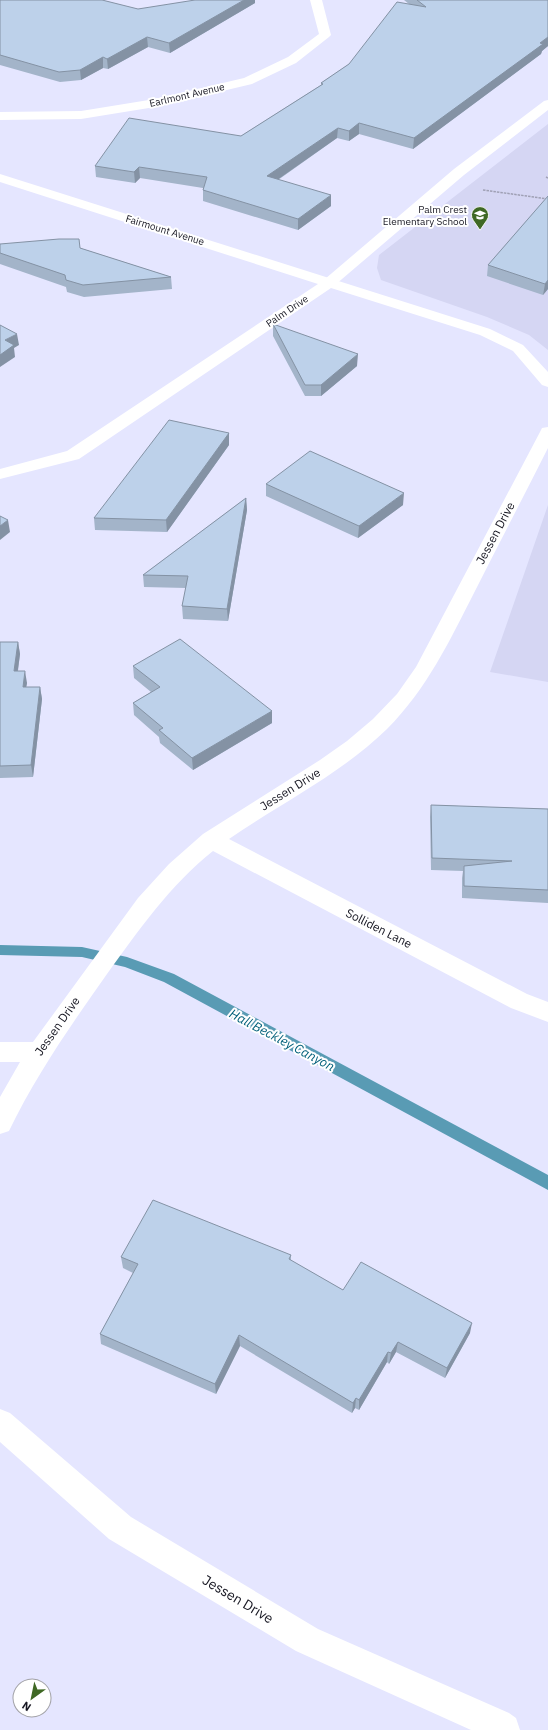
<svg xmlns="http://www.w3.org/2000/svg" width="548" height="1730" viewBox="0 0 548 1730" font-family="'IBM Plex Sans',sans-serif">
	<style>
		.built { fill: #d5d6f3 }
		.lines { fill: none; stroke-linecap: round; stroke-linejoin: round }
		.stream { fill: #599bb4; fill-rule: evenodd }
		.path { stroke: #9fa0b4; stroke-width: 1.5; stroke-dasharray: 2.5 1; stroke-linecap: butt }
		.minor { fill: #fff; fill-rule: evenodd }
		.tertiary { fill: #fff; fill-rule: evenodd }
		.wall { fill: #a3b4c9 }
		.shaded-wall { fill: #8492a4 }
		.building { fill: #bdd1ea; stroke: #8492a4 }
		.labels { text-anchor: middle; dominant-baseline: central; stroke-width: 4; stroke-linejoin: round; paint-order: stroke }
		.far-street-label { font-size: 10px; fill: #171722; stroke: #fff }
		.far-poi-label { font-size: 10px; fill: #171722; stroke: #fff; text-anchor: end }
		.street-label { font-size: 12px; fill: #171722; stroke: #fff }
		.water-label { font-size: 13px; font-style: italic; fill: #005f79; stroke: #fff }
		.near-street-label { font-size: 14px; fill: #171722; stroke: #fff }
	</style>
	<rect width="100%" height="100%" fill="#e5e6ff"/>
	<!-- built -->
	<path class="built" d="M 548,124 L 548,350 L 529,335 L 487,317 L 381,280 L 377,268 L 379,255 Z
		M 548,505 L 548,682 L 490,672 Z"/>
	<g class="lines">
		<!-- stream -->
		<path class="stream" d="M 0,945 L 82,947 L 127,957 L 174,974 L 548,1175 L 548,1190 L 164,982 L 125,967 L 82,957 L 0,955 Z"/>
		<!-- path -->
		<path class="path" d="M 546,177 L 548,178
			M 483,190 L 548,199"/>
		<!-- minor -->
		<path class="minor" d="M 310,0 L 322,0 L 331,35 L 329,37 L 296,63 L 252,84 L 155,107 L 81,119 L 0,120 L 0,112 L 81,111 L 155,99 L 244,78 L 288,57 L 319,34 Z
			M 0,174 L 490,329 L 523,345 L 548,372 L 548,387 L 542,385 L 513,351 L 480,335 L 331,288 L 79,459 L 0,479 L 0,469 L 67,451 L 318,284 L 0,182 Z
			M 548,427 L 548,448 C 524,496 499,543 475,591 C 450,640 427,689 387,729 C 341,774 281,803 229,839 L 527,994 L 548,1002 L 548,1022 L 511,1008 L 213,851 C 170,885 139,930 107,974 C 71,1025 36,1075 9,1131 L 0,1134 L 0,1097 L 20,1062 L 0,1062 L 0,1042 L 33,1042 L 138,898 L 169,864 L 203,834 L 320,760 L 347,741 L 373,719 L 397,694 L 416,667 L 540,432 L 542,428 Z
			M 0,1409 L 10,1413 L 131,1517 L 318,1629 L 509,1713 L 516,1718 L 520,1730 L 471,1730 L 296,1651 L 109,1539 L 0,1442 Z"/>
		<!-- tertiary -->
		<path class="tertiary" d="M 548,100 L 548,110 L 464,175 L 335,285 L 325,285 L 323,282 L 325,279 L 454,169 L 544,101 Z"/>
	</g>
	<!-- wall -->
	<path class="wall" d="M 0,0 L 138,9 L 255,3 L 170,53 L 148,47 L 108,69 L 103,68 L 81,80 L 60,82 L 0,65 Z
		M 404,0 L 548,0 L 548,46 L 542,51 L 541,54 L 413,149 L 359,134 L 349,141 L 337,138 L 278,180 L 331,206 L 298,230 L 203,201 L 203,188 L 140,178 L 135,183 L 96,177 L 95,166 L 241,136 L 321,85 L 321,83 L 349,64 L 409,4 Z
		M 548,196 L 548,289 L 543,295 L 487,276 L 488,265 Z
		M 0,244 L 80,248 L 171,277 L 172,289 L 84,297 L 67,292 L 66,287 L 0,264 Z
		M 273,324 L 357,366 L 321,396 L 305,396 L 273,336 Z
		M 229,433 L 229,445 L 167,532 L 95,530 L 94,518 Z
		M 266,484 L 403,505 L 358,538 L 266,496 Z
		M 246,498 L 247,510 L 228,621 L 183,619 L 182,606 L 186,588 L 144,587 L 143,575 Z
		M 0,642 L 18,642 L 20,654 L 18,671 L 27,683 L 26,687 L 40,687 L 42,699 L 33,777 L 0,778 Z
		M 133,666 L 272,711 L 272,723 L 193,770 L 160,743 L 159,737 L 134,715 L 133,703 L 151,692 L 134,678 Z
		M 431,805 L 548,809 L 548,903 L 462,898 L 462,878 L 463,871 L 431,870 L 430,817 Z
		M 291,1255 L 291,1261 L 343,1290 L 470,1333 L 445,1378 L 396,1352 L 389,1364 L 387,1362 L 359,1410 L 355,1408 L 352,1413 L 240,1346 L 216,1394 L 101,1344 L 100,1334 L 133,1273 L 123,1268 L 121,1257 Z"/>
	<!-- shaded-wall -->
	<path class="shaded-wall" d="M 244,0 L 255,0 L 255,3 L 170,53 L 169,43 Z
		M 147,37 L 148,47 L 108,69 L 107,59 Z
		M 548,37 L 548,46 L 542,51 L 541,54 L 413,149 L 414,138 Z
		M 103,57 L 103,68 L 81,80 L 80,70 Z
		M 359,123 L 359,134 L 349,141 L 349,131 Z
		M 338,128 L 337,138 L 267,187 L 267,176 Z
		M 139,167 L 140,178 L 135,183 L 134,172 Z
		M 331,195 L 331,206 L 298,230 L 298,219 Z
		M 548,280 L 548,289 L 543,295 L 545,284 Z
		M 17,334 L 19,345 L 14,348 L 15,357 L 0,367 L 0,355 L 5,340 Z
		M 358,354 L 357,366 L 321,396 L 321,385 Z
		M 229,433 L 229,445 L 167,532 L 166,520 Z
		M 404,493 L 403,505 L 358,538 L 359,526 Z
		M 246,498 L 247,510 L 228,621 L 227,609 Z
		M 8,520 L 10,532 L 0,540 L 0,526 Z
		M 18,642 L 20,654 L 16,683 L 14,671 Z
		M 25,671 L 27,683 L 24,699 L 23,687 Z
		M 40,687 L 42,699 L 33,777 L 31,765 Z
		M 272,711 L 272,723 L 193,770 L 192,758 Z
		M 472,1323 L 470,1333 L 445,1378 L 447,1368 Z
		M 239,1335 L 240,1346 L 216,1394 L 215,1384 Z
		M 398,1342 L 396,1352 L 389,1364 L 391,1353 Z
		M 388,1352 L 387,1362 L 359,1410 L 359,1400 Z
		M 356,1398 L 355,1408 L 352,1413 L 353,1403 Z"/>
	<!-- building -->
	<path class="building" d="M 0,0 L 102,0 L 138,9 L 195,0 L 244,0 L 169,43 L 147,37 L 107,59 L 103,57 L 80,70 L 59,72 L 0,55 Z
		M 417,0 L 548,0 L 548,37 L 540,43 L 543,44 L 414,138 L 359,123 L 349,131 L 338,128 L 267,176 L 331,195 L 298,219 L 203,190 L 207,177 L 139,167 L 134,172 L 95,166 L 129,118 L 241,136 L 323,84 L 321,83 L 349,64 L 397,2 L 426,7 Z
		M 548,196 L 548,280 L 545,284 L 488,265 Z
		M 59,239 L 79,239 L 80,248 L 171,277 L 83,285 L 66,280 L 65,275 L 0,253 L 0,244 Z
		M 273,324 L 358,354 L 321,385 L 305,385 Z
		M 0,325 L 17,334 L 5,340 L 14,345 L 0,355 Z
		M 169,420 L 229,433 L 166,520 L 94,518 Z
		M 310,451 L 404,493 L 359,526 L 266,484 Z
		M 246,498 L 227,609 L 182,606 L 188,576 L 143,575 Z
		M 0,516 L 8,520 L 0,526 Z
		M 180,639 L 272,711 L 192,758 L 159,730 L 163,728 L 133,703 L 160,687 L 133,666 Z
		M 0,642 L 18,642 L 14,671 L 25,671 L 23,687 L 40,687 L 31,765 L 0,766 Z
		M 431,805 L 548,809 L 548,890 L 464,886 L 464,866 L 512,861 L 432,858 Z
		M 153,1200 L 291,1255 L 289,1259 L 343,1290 L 361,1262 L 472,1323 L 447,1368 L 398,1342 L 391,1353 L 388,1352 L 359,1400 L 356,1398 L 353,1403 L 239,1335 L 215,1384 L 100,1334 L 138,1264 L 121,1257 Z"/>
	<!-- icons -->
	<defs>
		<g id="school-pin" transform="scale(0.9)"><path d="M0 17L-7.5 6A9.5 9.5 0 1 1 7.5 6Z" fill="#3f6824" stroke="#fff"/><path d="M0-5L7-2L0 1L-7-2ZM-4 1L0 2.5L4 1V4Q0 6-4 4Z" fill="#fff"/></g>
	</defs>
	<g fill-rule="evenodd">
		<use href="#school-pin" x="480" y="215"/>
	</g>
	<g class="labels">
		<!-- far-street labels -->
		<g class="far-street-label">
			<text transform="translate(187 95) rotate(-13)">Earlmont Avenue</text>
			<text transform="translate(165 230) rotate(17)">Fairmount Avenue</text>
			<text transform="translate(287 311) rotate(-34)">Palm Drive</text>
		</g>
		<!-- far-poi labels -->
		<g class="far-poi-label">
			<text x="467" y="209">Palm Crest<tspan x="467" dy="12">Elementary School</tspan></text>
		</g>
		<!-- street labels -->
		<g class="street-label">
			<text transform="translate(495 533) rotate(-62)">Jessen Drive</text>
			<text transform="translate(290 789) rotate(-32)">Jessen Drive</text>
			<text transform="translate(379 928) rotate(27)">Solliden Lane</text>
			<text transform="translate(57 1026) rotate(-55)">Jessen Drive</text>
		</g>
		<!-- water labels -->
		<g class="water-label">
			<text transform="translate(282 1040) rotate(28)">Hall Beckley Canyon</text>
		</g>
		<!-- near-street labels -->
		<g class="near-street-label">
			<text transform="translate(238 1599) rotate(31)">Jessen Drive</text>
		</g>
	</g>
	<!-- north arrow -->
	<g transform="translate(32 1698) rotate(213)"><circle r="19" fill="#ffffff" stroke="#a2a2a7"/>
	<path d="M0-3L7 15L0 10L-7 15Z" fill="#3f6824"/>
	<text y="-6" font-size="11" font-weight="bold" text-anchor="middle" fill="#171722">N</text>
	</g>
</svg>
